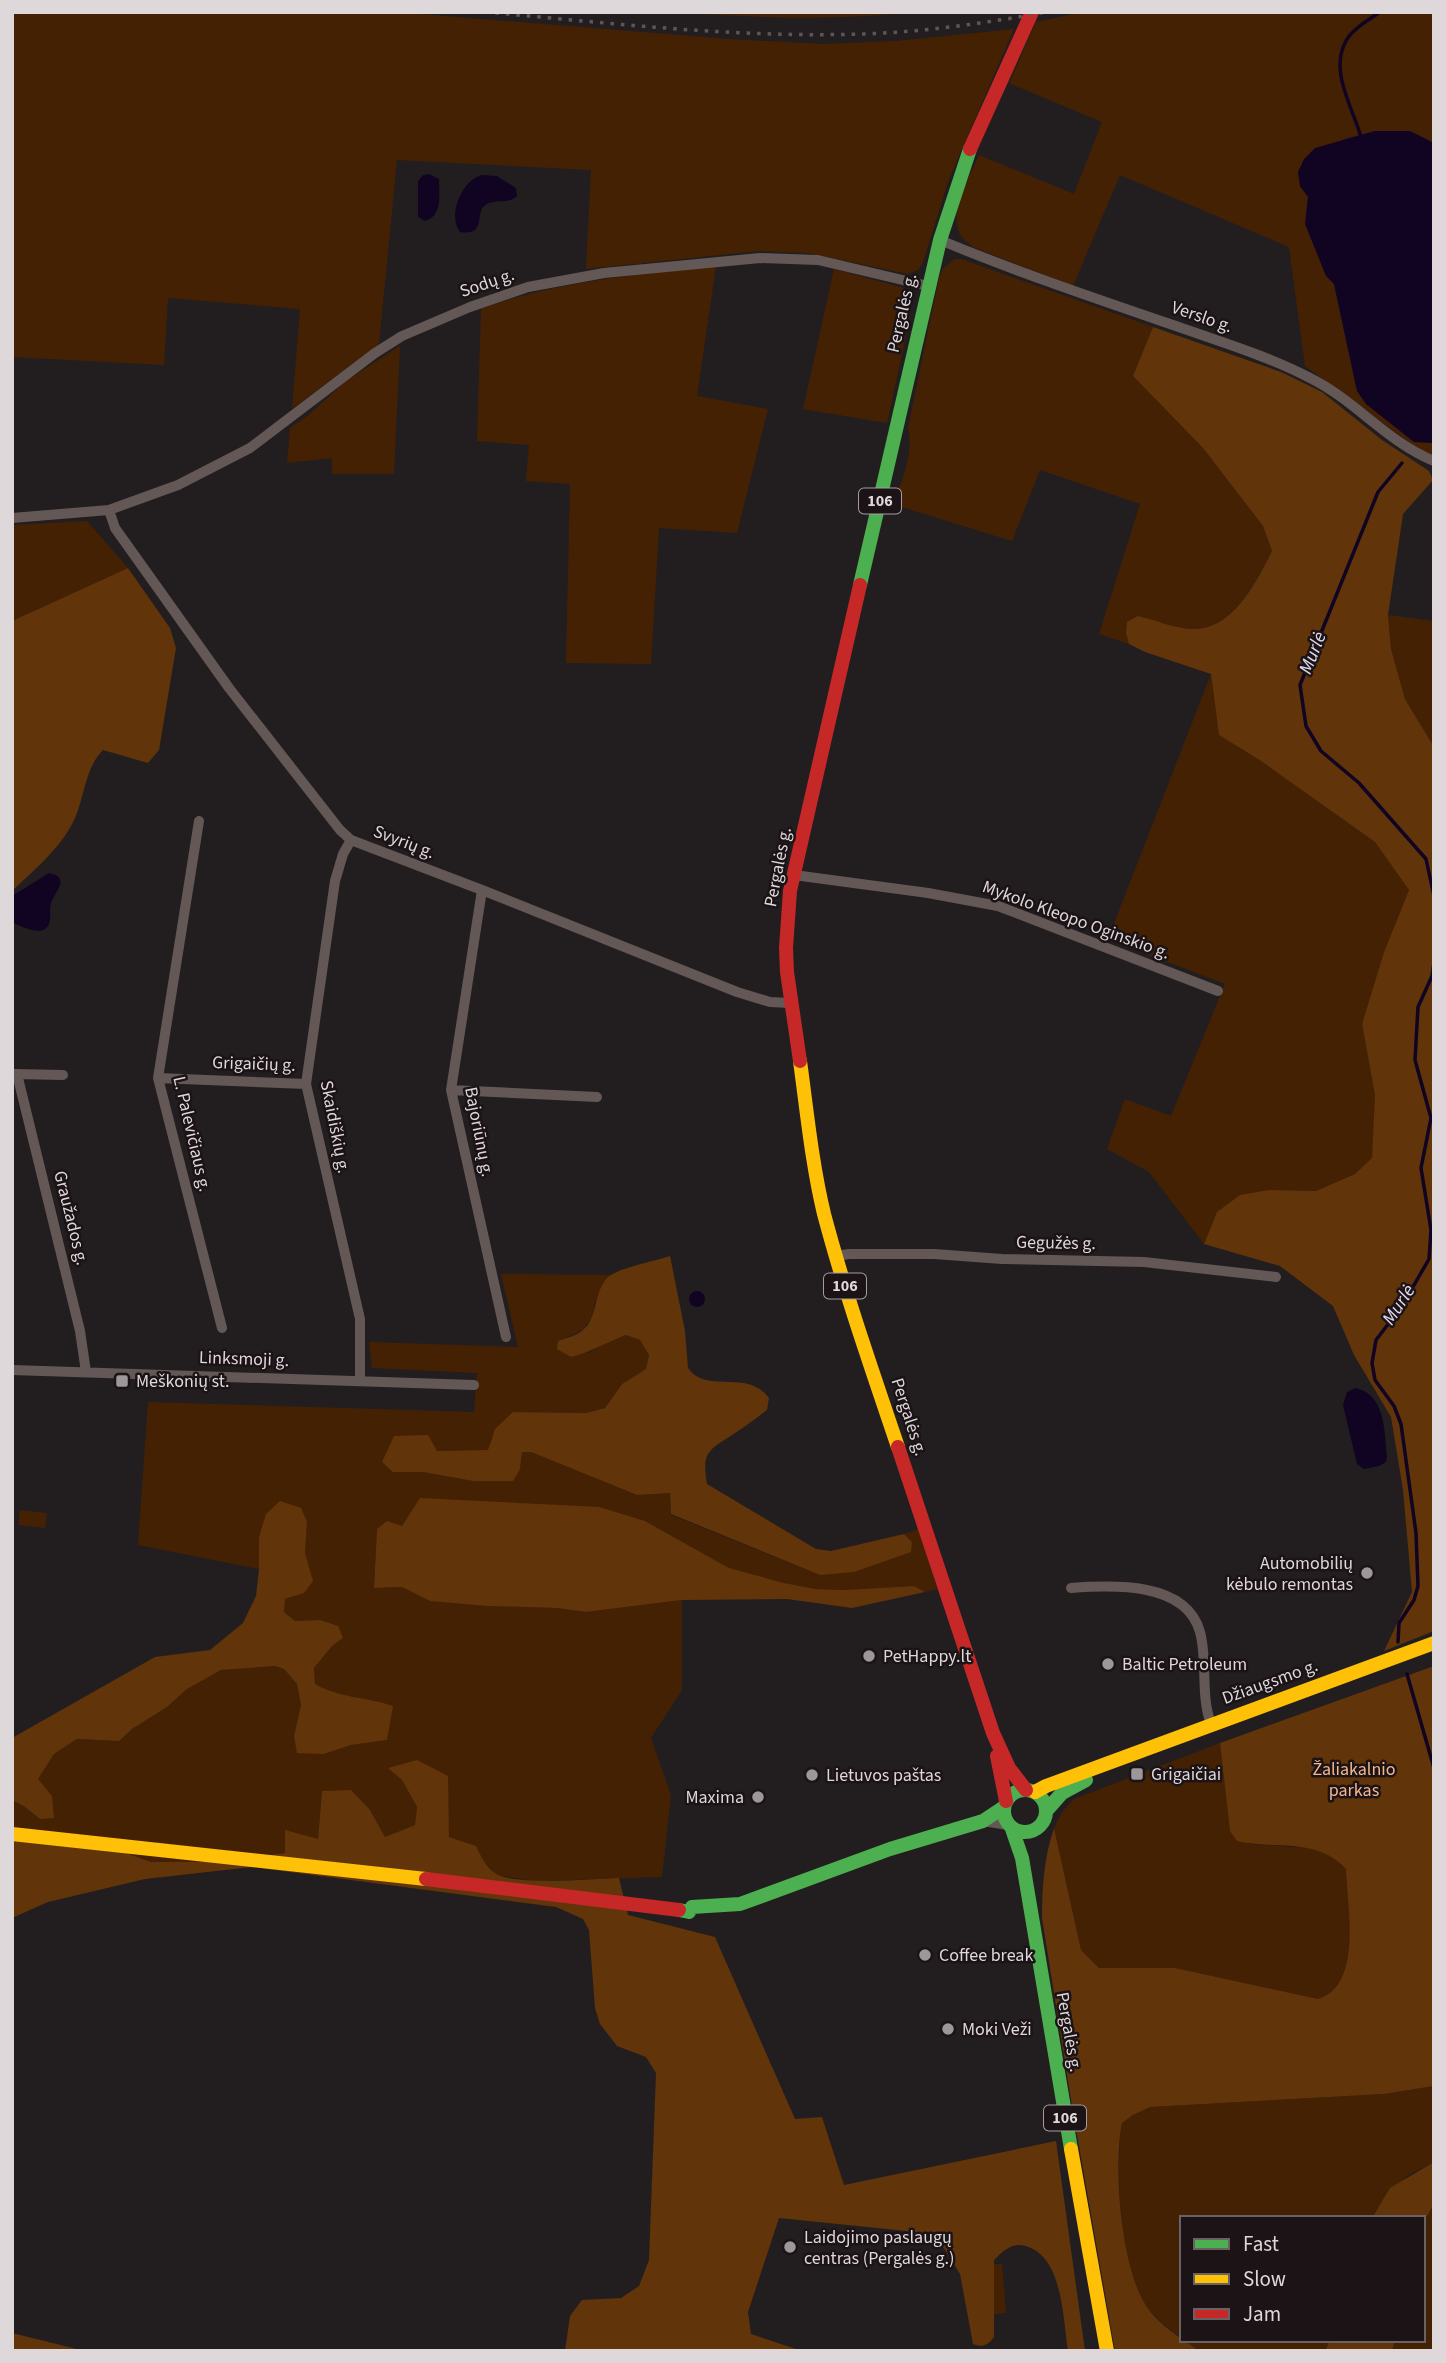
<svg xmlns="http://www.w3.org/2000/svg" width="1446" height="2363" viewBox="0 0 1446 2363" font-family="'Source Sans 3',sans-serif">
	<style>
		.green { fill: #452104 }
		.forest { fill: #623409 }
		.water { fill: #110422 }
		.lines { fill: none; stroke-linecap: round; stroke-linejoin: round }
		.stream { stroke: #110422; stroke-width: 3.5 }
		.street { stroke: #635856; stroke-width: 10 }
		.fast { stroke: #4caf50; stroke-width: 14 }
		.slow { stroke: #ffc107; stroke-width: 14 }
		.jam { stroke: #c62828; stroke-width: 14 }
		.rail { stroke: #5e5557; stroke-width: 3.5; stroke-dasharray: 3.5 7; stroke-linecap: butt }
		.poi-dot { fill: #9c9799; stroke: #1b1315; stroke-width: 2.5 }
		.labels { text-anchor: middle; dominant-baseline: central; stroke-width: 5; stroke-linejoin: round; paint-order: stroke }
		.shield { fill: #1b1315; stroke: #a49d9f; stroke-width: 2 }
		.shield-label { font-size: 16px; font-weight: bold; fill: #ded8da }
		.street-label { font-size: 18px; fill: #ded8da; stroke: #1b1315 }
		.poi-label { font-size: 18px; fill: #ded8da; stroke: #1b1315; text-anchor: start }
		.park-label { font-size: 18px; fill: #f2b78e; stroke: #1b1315 }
		.water-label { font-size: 19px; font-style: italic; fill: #e0daef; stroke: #1b1315 }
	</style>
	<rect width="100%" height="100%" fill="#221e20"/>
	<!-- green -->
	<path class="green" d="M 12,12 L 396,12 L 728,39 L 823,44 L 896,41 L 1014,29 L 949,179 L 922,265 L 918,270 L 908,274 L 809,253 L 758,251 L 586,269 L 591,170 L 397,160 L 379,344 L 292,409 L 300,309 L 168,298 L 164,365 L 12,357 Z
		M 674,12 L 917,12 C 836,21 755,18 674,12 Z
		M 1083,12 L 1434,12 L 1434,143 L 1410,131 L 1375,131 L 1343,139 L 1300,186 L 1308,197 L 1306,215 L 1326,276 L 1334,284 L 1357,391 L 1366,404 L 1414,442 L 1434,443 L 1434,457 L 1420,450 L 1305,366 L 1289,247 L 1120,175 L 1073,286 L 973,247 C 970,244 963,240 961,236 C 947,212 970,177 979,155 L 1074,194 L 1102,122 L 1009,83 L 1036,22 Z
		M 954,259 L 961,259 L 1153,327 L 1133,376 L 1203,448 L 1263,526 L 1272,551 C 1255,582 1233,631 1191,629 C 1174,628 1155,620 1138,616 L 1126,633 L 1129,644 L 1099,634 L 1140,504 L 1040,470 L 1012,541 L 892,504 C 903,480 914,453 908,428 L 939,278 L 943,269 Z
		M 716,266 L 697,396 L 768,409 L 737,533 L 659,528 L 651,664 L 566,663 L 570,484 L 526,481 L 529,445 L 477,441 L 481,309 C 557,281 636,275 716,266 Z
		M 834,269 L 904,288 L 911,297 L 910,317 L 887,423 L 803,409 Z
		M 400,346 L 394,474 L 332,474 L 332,458 L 287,463 L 290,428 L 310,414 L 346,381 Z
		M 87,521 L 128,568 L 12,621 L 12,525 Z
		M 1388,615 L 1434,621 L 1434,747 L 1405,699 L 1391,649 Z
		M 1211,674 L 1219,735 L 1261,761 L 1375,842 L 1409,890 L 1384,952 L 1362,1024 L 1375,1095 L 1373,1158 L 1355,1174 L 1316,1191 L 1269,1190 L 1217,1212 L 1204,1244 L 1149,1172 L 1107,1149 L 1125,1099 L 1171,1116 L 1225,984 L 1108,939 Z
		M 501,1274 L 611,1275 L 603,1284 L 595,1302 L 592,1317 L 583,1330 L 558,1341 L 589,1353 L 605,1343 L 626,1335 L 640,1340 L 649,1355 L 646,1369 L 622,1384 L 605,1408 L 586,1413 L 513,1412 L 491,1439 L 489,1450 L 437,1451 L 393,1472 L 423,1472 L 473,1481 L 520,1469 L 522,1452 L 531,1452 L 637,1495 L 670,1493 L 671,1515 L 820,1575 L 912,1542 L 904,1534 L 919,1529 L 937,1589 L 925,1592 L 914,1586 L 844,1590 L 816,1589 L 784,1583 L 729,1568 L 645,1521 L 377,1529 L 374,1588 L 402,1587 L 430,1601 L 486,1606 L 557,1608 L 586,1612 L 682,1600 L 682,1690 L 651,1738 L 671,1795 L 662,1877 L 534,1881 L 497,1875 L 483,1861 L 476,1846 L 449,1837 L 448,1816 L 402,1780 L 417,1807 L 415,1825 L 385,1837 L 370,1810 L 322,1791 L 318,1839 L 285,1831 L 285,1853 L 223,1862 L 151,1862 L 118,1850 L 12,1840 L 12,1800 L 25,1807 L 40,1819 L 52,1796 L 37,1779 L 54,1754 L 77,1739 L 119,1741 L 132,1729 L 167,1707 L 187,1689 L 221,1670 L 275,1666 L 284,1669 L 297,1684 L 301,1705 L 294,1736 L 324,1754 L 351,1745 L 387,1740 L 353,1697 L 331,1693 L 315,1684 L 314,1668 L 332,1646 L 343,1638 L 320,1620 L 295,1621 L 284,1612 L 285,1599 L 304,1593 L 312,1581 L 305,1553 L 307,1522 L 259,1537 L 259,1569 L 138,1545 L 148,1402 L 474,1412 L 477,1373 L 372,1368 L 369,1342 L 518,1347 Z
		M 20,1510 L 47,1513 L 45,1528 L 18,1525 Z
		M 1220,1743 L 1230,1830 L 1250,1844 L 1312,1848 L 1335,1858 L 1346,1869 C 1347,1907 1363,1984 1318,1999 L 1175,1968 L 1099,1968 L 1081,1950 L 1054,1828 L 1062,1812 L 1074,1799 Z
		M 1434,2086 L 1434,2162 L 1408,2175 L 1376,2210 L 1372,2218 L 1182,2218 L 1182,2338 C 1164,2326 1146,2310 1137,2291 C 1120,2253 1115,2164 1122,2123 L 1133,2115 L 1150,2107 L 1384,2094 Z
		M 1434,2204 L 1434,2351 L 1392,2351 L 1395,2340 L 1423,2340 L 1423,2223 Z
		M 966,2264 L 1002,2264 L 1006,2313 L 971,2316 Z
		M 1185,2340 L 1330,2340 L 1325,2351 L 1196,2351 L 1195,2348 Z"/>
	<!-- forest -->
	<path class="forest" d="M 1153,327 L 1281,372 L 1322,392 L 1382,440 L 1429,471 L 1433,480 L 1403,514 L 1388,615 L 1391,649 L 1405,699 L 1434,747 L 1434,1631 L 1384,1651 L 1412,1592 L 1403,1490 L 1391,1417 L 1354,1355 L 1333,1306 L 1280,1266 L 1204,1244 L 1217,1212 L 1240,1195 L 1269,1190 L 1316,1191 L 1355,1174 L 1372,1158 L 1375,1095 L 1362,1024 L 1384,952 L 1409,890 L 1375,842 L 1261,761 L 1219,735 L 1211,674 L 1145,652 L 1129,644 L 1126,633 L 1127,622 L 1138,616 C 1155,620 1174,628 1191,629 C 1233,631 1256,582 1272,551 L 1263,526 L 1203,448 L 1133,376 Z
		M 128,568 L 170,628 L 176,648 L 159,750 L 148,763 L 103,750 C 83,770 85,802 71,826 C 57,851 33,871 12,891 L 12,621 Z
		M 670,1256 L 685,1331 L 688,1368 C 707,1395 747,1368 769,1398 L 767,1410 C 756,1418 746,1426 735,1433 C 710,1450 701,1450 707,1484 L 816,1549 L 831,1551 L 904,1534 L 912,1542 L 911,1552 L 854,1572 L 820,1575 L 671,1514 L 670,1493 L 637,1495 L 531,1452 L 522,1452 L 520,1469 L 513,1481 L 473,1481 L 423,1472 L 393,1472 L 382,1462 L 394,1436 L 428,1435 L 437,1451 L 488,1450 L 495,1429 L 513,1412 L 586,1413 L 605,1408 L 622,1384 L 646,1369 L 649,1355 L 640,1340 L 626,1335 C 607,1342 591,1352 571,1357 L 557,1349 L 558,1341 C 565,1338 577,1336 583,1330 C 598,1318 593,1292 608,1277 C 618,1268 656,1261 670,1256 Z
		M 420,1498 L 599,1507 L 645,1521 L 729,1568 L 784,1583 L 816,1589 L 844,1590 L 914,1586 L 925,1592 L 852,1608 L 787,1599 L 682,1600 L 586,1612 L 557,1608 L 486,1606 L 430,1601 L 402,1587 L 374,1588 L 377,1529 L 387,1521 L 402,1526 Z
		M 280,1501 L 301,1508 L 307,1522 L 305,1553 L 313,1581 L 304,1593 L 285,1599 L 284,1612 L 295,1621 L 320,1620 L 338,1626 L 343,1638 L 332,1646 L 314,1668 L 315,1684 C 339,1698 367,1697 393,1706 L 387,1740 L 351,1745 L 324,1754 L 297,1753 L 294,1736 L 301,1705 L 297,1684 L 284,1669 L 275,1666 L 221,1670 L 187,1689 L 167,1707 L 132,1729 L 119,1741 L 77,1739 L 54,1754 L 38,1779 L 52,1796 L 54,1818 L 40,1819 L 25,1807 L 12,1800 L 12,1738 L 155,1657 L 210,1650 L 243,1623 L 256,1596 L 259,1569 L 259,1537 L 266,1514 Z
		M 1434,1666 L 1434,2086 L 1384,2094 L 1150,2107 L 1133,2115 L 1122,2123 C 1113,2168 1121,2270 1147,2307 C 1159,2325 1180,2337 1195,2348 L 1196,2351 L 1115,2351 L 1073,2112 L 1042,1918 C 1042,1887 1044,1858 1054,1828 L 1081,1950 L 1099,1968 L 1175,1968 L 1318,1999 C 1363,1985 1347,1907 1346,1869 C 1316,1837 1276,1850 1237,1841 L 1230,1831 L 1220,1743 Z
		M 417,1760 L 448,1776 L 449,1837 L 476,1846 C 481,1856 485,1866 495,1873 C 512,1886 594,1879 619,1878 L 628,1915 L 715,1937 L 795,2119 L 822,2117 L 844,2185 L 1056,2141 L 1085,2351 L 1068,2351 C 1063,2320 1063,2262 1031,2248 C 1015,2240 1005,2249 994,2260 L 994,2337 C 988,2345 983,2348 973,2344 L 960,2274 L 944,2248 L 906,2231 L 779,2218 L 748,2312 L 751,2334 L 802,2351 L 565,2351 L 570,2316 L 582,2300 L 621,2298 L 639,2286 L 649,2260 L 656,2073 L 646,2057 L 617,2046 L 600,2024 L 595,2008 L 589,1930 L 583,1919 L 556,1907 L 252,1867 L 145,1879 L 48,1902 L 12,1918 L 12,1840 L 118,1850 L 151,1862 L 223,1862 L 285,1853 L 285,1830 L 318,1839 L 322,1791 L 351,1790 L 370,1810 L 385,1837 L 415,1825 L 417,1807 L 402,1780 L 388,1768 Z
		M 1434,2162 L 1434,2204 L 1423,2223 L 1423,2218 L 1372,2218 L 1390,2188 Z
		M 12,2333 L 85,2351 L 12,2351 Z
		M 1330,2340 L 1395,2340 L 1392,2351 L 1325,2351 Z"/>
	<!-- water -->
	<path class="water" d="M 1375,131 L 1410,131 L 1434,143 L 1433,443 L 1414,442 L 1366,404 L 1357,391 L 1334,284 L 1326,276 L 1305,224 L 1308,197 L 1300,186 L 1298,172 L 1304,159 L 1315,148 Z
		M 429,174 L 439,179 C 439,194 443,216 425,221 L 418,217 L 418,181 L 423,175 Z
		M 482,175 L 497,176 L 516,188 L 517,196 C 508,205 493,198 484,206 C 475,216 486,236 460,232 C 447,215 462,180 482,175 Z
		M 49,873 C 72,877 54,893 51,903 C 49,909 51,915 50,920 C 47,940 22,927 12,922 L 12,896 Z
		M689 1299a8 8 0 1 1 16 0a8 8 0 1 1-16 0Z
		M 1355,1388 C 1386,1394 1384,1431 1387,1456 L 1386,1462 L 1379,1466 L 1364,1469 L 1357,1464 L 1343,1405 L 1347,1392 Z"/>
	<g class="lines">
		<!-- stream -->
		<path class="stream" d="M 1361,137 C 1353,108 1329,71 1346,41 C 1352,29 1369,20 1380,12
			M 1402,463 L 1378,492 L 1300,685 L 1306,726 L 1321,751 L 1359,783 L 1426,859 L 1434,896
			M 1398,1642 L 1399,1623 L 1414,1600 L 1418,1586 L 1416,1533 L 1401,1424 L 1394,1406 L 1375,1380 L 1372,1363 L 1376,1340 L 1402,1306 L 1429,1259 L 1431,1230 L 1421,1168 L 1431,1118 L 1415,1060 L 1418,1007 L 1432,976 L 1434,963
			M 1407,1674 L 1434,1768"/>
		<!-- street -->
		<path class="street" d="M 940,240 C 1017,272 1097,299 1176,326 C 1221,342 1268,356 1310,378 C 1355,400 1387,442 1434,461
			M 109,510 L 115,528 L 229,688 L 340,830 L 351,840 L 482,890 L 737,992 L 770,1002 L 790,1003
			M 12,518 L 109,510 L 178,485 L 250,448 L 375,353 L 402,336 L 470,307 L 528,287 L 604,273 L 760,258 L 818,260 L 928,286
			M 199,821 L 158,1078 L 222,1328
			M 351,840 L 343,854 L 335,881 L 306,1084 L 360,1319 L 360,1380
			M 794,875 L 928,893 L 998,906 L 1218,991
			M 482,890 L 451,1090 L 506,1337
			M 14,1074 L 63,1075
			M 17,1074 L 80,1331 L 86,1372
			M 158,1078 L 306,1084
			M 451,1090 L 597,1097
			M 836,1256 L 849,1254 L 934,1254 L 1002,1259 L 1144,1262 L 1276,1277
			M 12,1370 L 474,1385
			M 1071,1588 C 1112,1585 1186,1581 1200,1632 C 1208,1662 1200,1694 1211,1724
			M 983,1821 L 1008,1825"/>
		<!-- fast -->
		<path class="fast" d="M 860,585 L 940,240 L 970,149
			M1004 1811a21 21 0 1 1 42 0a21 21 0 1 1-42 0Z
			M 1047,1810 L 1062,1793 L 1086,1780
			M 1012,1829 L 1022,1858 L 1071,2149
			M 679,1910 L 689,1912 L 692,1907 L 740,1904 L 890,1849 L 983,1821 L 1004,1807"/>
		<!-- slow -->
		<path class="slow" d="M 800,1061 C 807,1112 812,1164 824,1214 C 845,1293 872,1370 898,1447
			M 1035,1792 L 1046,1786 L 1434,1643
			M 12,1834 L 426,1879
			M 1071,2149 L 1107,2351"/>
		<!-- jam -->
		<path class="jam" d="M 970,149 L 1032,12
			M 800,1061 L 787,972 L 786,948 L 790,891 L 860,585
			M 898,1447 L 993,1733 L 1009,1768 L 1026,1790
			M 997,1756 L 1006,1801
			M 426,1879 L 679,1910"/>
		<!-- rail -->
		<path class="rail" d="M 485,12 C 610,23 736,38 862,34 C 924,32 986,23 1047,12"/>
	</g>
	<!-- markers -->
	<g class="poi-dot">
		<rect x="115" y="1374" width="14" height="14" rx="3.5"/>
		<circle cx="1367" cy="1573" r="7"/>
		<circle cx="869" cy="1656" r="7"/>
		<circle cx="1108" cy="1664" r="7"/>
		<rect x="1130" y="1767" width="14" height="14" rx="3.5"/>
		<circle cx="812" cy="1775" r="7"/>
		<circle cx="758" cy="1797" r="7"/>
		<circle cx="925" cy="1955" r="7"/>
		<circle cx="948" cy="2029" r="7"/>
		<circle cx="790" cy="2247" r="7"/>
	</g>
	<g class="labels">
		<!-- shield labels -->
		<g class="shield">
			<rect x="859" y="488.5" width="42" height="25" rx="5"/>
			<rect x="824" y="1273.5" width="42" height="25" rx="5"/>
			<rect x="1044" y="2105.5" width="42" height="25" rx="5"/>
		</g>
		<g class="shield-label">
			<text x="880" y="501">106</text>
			<text x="845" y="1286">106</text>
			<text x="1065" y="2118">106</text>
		</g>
		<!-- street labels -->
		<g class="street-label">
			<text transform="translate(487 283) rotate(-19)">Sodų g.</text>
			<text transform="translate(902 313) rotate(-77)">Pergalės g.</text>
			<text transform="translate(1202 317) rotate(19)">Verslo g.</text>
			<text transform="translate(404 842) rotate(21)">Svyrių g.</text>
			<text transform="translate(778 867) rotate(-79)">Pergalės g.</text>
			<text transform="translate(1076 920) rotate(20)">Mykolo Kleopo Oginskio g.</text>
			<text transform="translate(254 1064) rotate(2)">Grigaičių g.</text>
			<text transform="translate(335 1127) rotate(79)">Skaidiškių g.</text>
			<text transform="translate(479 1132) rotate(79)">Bajoriūnų g.</text>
			<text transform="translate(192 1134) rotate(77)">L. Palevičiaus g.</text>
			<text transform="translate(71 1218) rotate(76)">Graužados g.</text>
			<text transform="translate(1056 1243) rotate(1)">Gegužės g.</text>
			<text transform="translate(244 1359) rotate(2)">Linksmoji g.</text>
			<text transform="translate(909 1417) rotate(72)">Pergalės g.</text>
			<text transform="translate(1270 1682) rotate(-20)">Džiaugsmo g.</text>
			<text transform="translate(1069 2032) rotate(80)">Pergalės g.</text>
		</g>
		<!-- poi labels -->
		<g class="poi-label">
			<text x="136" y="1381">Meškonių st.</text>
			<text x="1353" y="1563" text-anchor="end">Automobilių<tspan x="1353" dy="21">kėbulo remontas</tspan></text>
			<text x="883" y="1656">PetHappy.lt</text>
			<text x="1122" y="1664">Baltic Petroleum</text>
			<text x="1151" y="1774">Grigaičiai</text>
			<text x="826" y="1775">Lietuvos paštas</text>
			<text x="744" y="1797" text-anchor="end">Maxima</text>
			<text x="939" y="1955">Coffee break</text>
			<text x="962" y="2029">Moki Veži</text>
			<text x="804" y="2237">Laidojimo paslaugų<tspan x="804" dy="21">centras (Pergalės g.)</tspan></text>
		</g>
		<!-- park labels -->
		<g class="park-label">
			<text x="1354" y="1769">Žaliakalnio<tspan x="1354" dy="21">parkas</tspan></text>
		</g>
		<!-- water labels -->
		<g class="water-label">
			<text transform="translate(1313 653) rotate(-68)">Murlė</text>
			<text transform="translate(1399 1305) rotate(-57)">Murlė</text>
		</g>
	</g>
	<!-- border -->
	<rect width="1446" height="2363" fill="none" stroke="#ded8da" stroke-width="28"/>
	<!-- legend -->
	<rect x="1180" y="2216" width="245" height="126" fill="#1b1315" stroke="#696264" stroke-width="2"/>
	<rect x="1194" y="2239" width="35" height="10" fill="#4caf50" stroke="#696264" stroke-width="2"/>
	<text x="1243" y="2251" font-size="21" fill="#ded8da">Fast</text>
	<rect x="1194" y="2274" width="35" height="10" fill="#ffc107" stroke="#696264" stroke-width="2"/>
	<text x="1243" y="2286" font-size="21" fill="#ded8da">Slow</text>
	<rect x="1194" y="2309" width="35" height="10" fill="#c62828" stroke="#696264" stroke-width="2"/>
	<text x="1243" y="2321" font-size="21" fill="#ded8da">Jam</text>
</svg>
